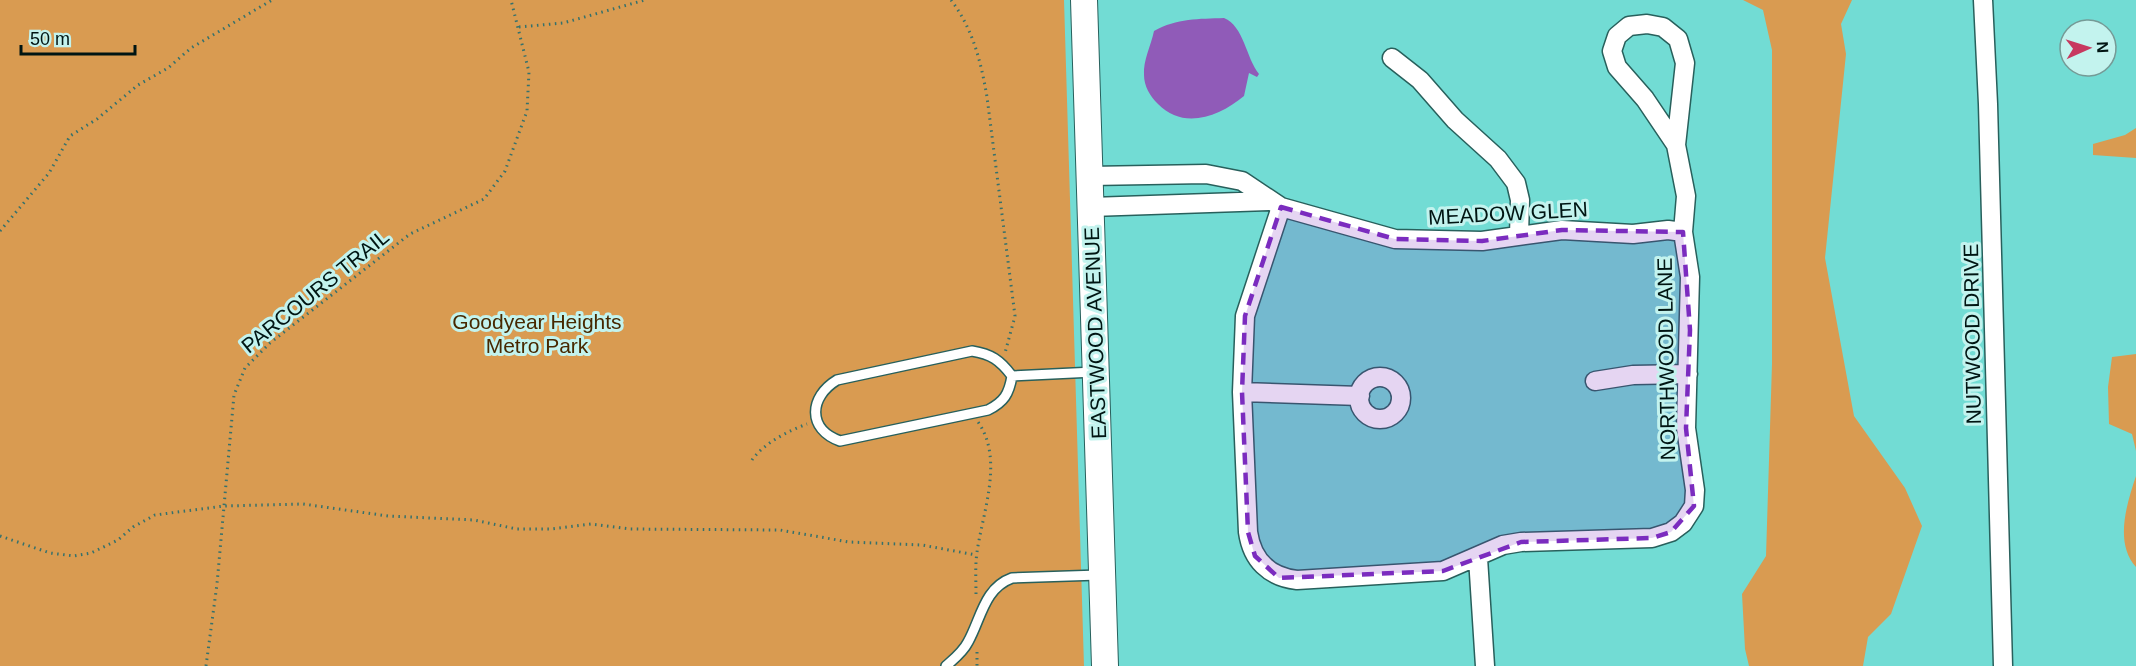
<svg xmlns="http://www.w3.org/2000/svg" width="2136" height="666" viewBox="0 0 2136 666" font-family="Arial,sans-serif">
	<style>
		.green { fill: #d99b51 }
		.water { fill: #905bb8 }
		.lines { fill: none; stroke-linecap: round; stroke-linejoin: round }
		.lane-casing { stroke: #28605c; stroke-width: 12 }
		.street-casing { stroke: #28605c; stroke-width: 21 }
		.secondary-casing { stroke: #28605c; stroke-width: 28 }
		.path { stroke: #35716c; stroke-width: 3; stroke-dasharray: 1.5 4.5; stroke-linecap: butt }
		.lane { stroke: #fff; stroke-width: 9 }
		.street { stroke: #fff; stroke-width: 18 }
		.secondary { stroke: #fff; stroke-width: 26 }
		.marked { fill: #7b2cbf; fill-opacity: 0.2; stroke: #7b2cbf; stroke-width: 4.5; stroke-dasharray: 12 8; stroke-linejoin: round }
		.labels { text-anchor: middle; dominant-baseline: central; stroke-width: 6; stroke-linejoin: round; paint-order: stroke }
		.street-label { font-size: 21px; fill: #001513; stroke: #c3f3ee }
		.park-label { font-size: 21px; fill: #472800; stroke: #c3f3ee }
	</style>
	<rect width="100%" height="100%" fill="#72dcd4"/>
	<!-- green -->
	<path class="green" d="M 0,0 L 1064,0 L 1084,666 L 0,666 Z
		M 1743,0 L 1852,0 L 1841,24 L 1846,54 L 1825,258 L 1854,416 L 1905,488 L 1922,526 L 1891,614 L 1868,637 L 1863,666 L 1749,666 L 1745,649 L 1742,594 L 1766,556 L 1772,364 L 1772,50 L 1763,10 Z
		M 2136,128 L 2136,158 L 2093,155 L 2093,144 L 2125,135 Z
		M 2136,354 L 2136,451 L 2132,434 L 2109,424 L 2108,387 L 2112,357 Z
		M 2136,476 L 2136,567 C 2114,543 2127,503 2136,476 Z"/>
	<!-- water -->
	<path class="water" d="M 1224,18 C 1244,26 1246,58 1259,74 L 1257,77 L 1249,73 L 1244,96 C 1219,117 1183,130 1158,104 C 1150,96 1144,86 1144,75 C 1143,60 1151,46 1154,31 C 1177,18 1199,19 1224,18 Z"/>
	<g class="lines">
		<!-- lane casing -->
		<g class="lane-casing">
			<path id="lane" d="M 1012,376 C 1009,394 1004,402 988,410 L 840,441 C 807,429 809,397 837,380 L 972,351 C 991,354 1000,360 1012,376 L 1094,372
				M 946,666 C 954,659 963,652 968,642 C 981,619 984,588 1012,578 L 1099,575"/>
		</g>
		<!-- street casing -->
		<g class="street-casing">
			<path id="street" d="M 1983,0 L 1988,104 L 2003,666
				M 1392,58 L 1420,80 L 1455,120 L 1498,159 L 1516,183 L 1520,200 L 1519,235
				M 1090,176 L 1206,174 L 1242,181 L 1281,207 L 1395,239 L 1482,241 L 1562,230 L 1633,234 L 1668,230 L 1683,232
				M 1091,207 L 1269,201
				M 1281,207 L 1245,316 L 1242,392 L 1248,532 C 1252,560 1269,577 1297,580 L 1443,571 L 1503,545 L 1521,542 L 1652,538 L 1671,532 L 1683,523 L 1694,506 L 1695,490 L 1686,428 L 1690,277 L 1683,232 L 1686,196 L 1676,145 L 1685,63 L 1678,39 L 1663,27 L 1647,24 L 1629,26 L 1617,36 L 1612,51 L 1617,67 L 1645,99 L 1676,145
				M1359 398a21 21 0 1 1 42 0a21 21 0 1 1-42 0Z
				M 1595,381 L 1633,375 L 1688,374
				M 1242,392 L 1360,396
				M 1478,558 L 1485,666"/>
		</g>
		<!-- secondary casing -->
		<g class="secondary-casing">
			<path id="secondary" d="M 1084,0 L 1105,666"/>
		</g>
		<!-- path -->
		<path class="path" d="M 951,0 C 973,29 981,62 987,97 L 1015,316 L 1005,353
			M 519,27 L 563,23 L 645,0
			M 0,231 L 49,173 L 70,136 L 97,119 L 138,85 L 168,68 L 191,48 L 272,0
			M 752,460 C 764,443 788,431 807,424
			M 0,536 L 50,553 L 74,556 L 91,553 L 118,540 L 133,527 L 155,515 L 224,506 L 303,504 L 388,516 L 474,520 L 517,529 L 551,529 L 591,524 L 630,529 L 780,530 L 849,542 L 922,545 L 976,555
			M 976,594 C 976,580 975,566 977,552 C 983,511 1004,459 978,422
			M 977,652 L 977,666
			M 206,666 L 217,584 L 234,395 L 245,368 L 270,343 L 410,234 L 484,199 L 505,171 L 527,111 L 529,72 L 511,0"/>
		<!-- lane -->
		<use href="#lane" class="lane"/>
		<!-- street -->
		<use href="#street" class="street"/>
		<!-- secondary -->
		<use href="#secondary" class="secondary"/>
	</g>
	<!-- marked area -->
	<path class="marked" d="M 1281,207 L 1395,239 L 1482,241 L 1562,230 L 1683,232 L 1690,330 L 1686,428 L 1694,506 L 1671,532 L 1652,538 L 1521,542 L 1443,571 L 1279,578 L 1255,556 L 1248,532 L 1242,392 L 1245,316 Z"/>
	<g class="labels">
		<!-- street labels -->
		<g class="street-label">
			<text transform="translate(1508 213) rotate(-3)">MEADOW GLEN</text>
			<text transform="translate(315 291) rotate(-39)">PARCOURS TRAIL</text>
			<text transform="translate(1095 333) rotate(-92)">EASTWOOD AVENUE</text>
			<text transform="translate(1972 334) rotate(-91)">NUTWOOD DRIVE</text>
			<text transform="translate(1666 359) rotate(-91)">NORTHWOOD LANE</text>
		</g>
		<!-- park labels -->
		<g class="park-label">
			<text x="537" y="321">Goodyear Heights<tspan x="537" dy="24">Metro Park</tspan></text>
		</g>
	</g>
	<!-- north arrow -->
	<g transform="translate(2088 48) rotate(87)"><circle r="28" fill="#c3f3ee" stroke="#759a96" stroke-width="1.5"/>
	<path d="M0-4.5L10 22L0 15L-10 22Z" fill="#c7385f"/>
	<text y="-9" font-size="16" font-weight="bold" text-anchor="middle" fill="#001513">N</text>
	</g>
	<!-- scale -->
	<path d="M21 45v9h114v-9" fill="none" stroke="#001513" stroke-width="3"/>
	<text x="30" y="45" font-size="18" fill="#001513" stroke="#c3f3ee" stroke-width="4.5" paint-order="stroke">50 m</text>
</svg>
